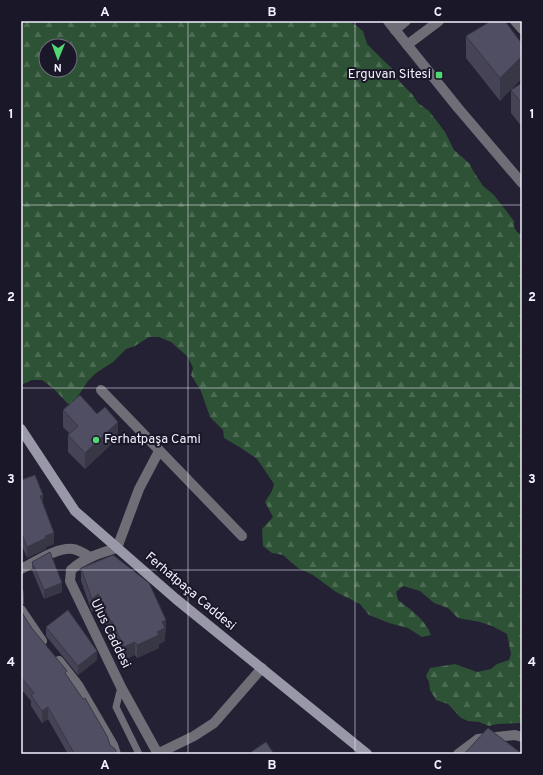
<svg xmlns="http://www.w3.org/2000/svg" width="543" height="775" viewBox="0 0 543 775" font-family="Overpass,sans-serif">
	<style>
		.forest { fill: url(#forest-firs); fill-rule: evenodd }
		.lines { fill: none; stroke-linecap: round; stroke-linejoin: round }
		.service { stroke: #6f6e77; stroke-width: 7 }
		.minor { stroke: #6f6e77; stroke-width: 10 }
		.tertiary { stroke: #6f6e77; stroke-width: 10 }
		.secondary { stroke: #9998a8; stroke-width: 10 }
		.wall { fill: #454355 }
		.shaded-wall { fill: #383745 }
		.building { fill: #504e63; stroke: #383745 }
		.grid { fill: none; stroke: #f2f1fd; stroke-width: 1; stroke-opacity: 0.55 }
		.poi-dot { fill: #51d674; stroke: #1a1729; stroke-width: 1.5 }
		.labels { text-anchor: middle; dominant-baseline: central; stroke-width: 4; stroke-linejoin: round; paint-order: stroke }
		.poi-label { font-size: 13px; fill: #f2f1fd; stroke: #1a1729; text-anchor: end }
		.street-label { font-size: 13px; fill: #f2f1fd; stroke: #1a1729 }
		.neatline { fill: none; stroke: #f2f1fd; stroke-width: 1.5 }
		.grid-label { font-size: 13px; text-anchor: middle; font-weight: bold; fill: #f2f1fd }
	</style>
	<defs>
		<pattern id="forest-firs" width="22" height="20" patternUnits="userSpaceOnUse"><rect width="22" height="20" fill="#2e5235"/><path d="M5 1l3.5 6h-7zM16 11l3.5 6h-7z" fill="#4d6b53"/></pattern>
	</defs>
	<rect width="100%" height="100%" fill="#232133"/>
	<!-- forest -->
	<path class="forest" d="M 21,21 L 350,21 L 363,31 L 367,44 L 383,60 L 395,71 L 397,79 L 412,94 L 418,103 L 429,111 L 445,132 L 454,150 L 470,164 L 472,169 L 483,186 L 493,194 L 514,221 L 514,227 L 517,232 L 522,235 L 522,723 L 497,724 L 489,726 L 479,722 L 468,721 L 461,718 L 448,704 L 436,700 L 430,690 L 429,682 L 426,676 L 430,668 L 455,664 L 477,672 L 491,669 L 497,664 L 509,660 L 511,654 L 507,634 L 492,626 L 480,622 L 458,618 L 448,608 L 434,603 L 420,591 L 403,586 L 396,592 L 398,600 C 411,610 425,619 431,635 L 422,637 L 408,628 L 389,623 L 369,615 L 360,604 L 336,592 L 313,575 L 298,568 L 283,555 L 272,553 L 263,546 L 262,529 L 273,517 L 265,502 L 272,491 L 274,484 L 257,459 L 241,448 L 224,438 L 223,430 L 210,417 L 201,391 L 191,375 L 193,368 L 188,357 L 171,342 L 159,337 L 149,337 L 135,346 L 126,349 L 113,362 L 96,373 L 88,381 L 74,402 L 68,404 L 53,388 L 42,380 L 32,380 L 21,385 ZM 46,46 L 70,46 L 70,70 L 46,70 Z"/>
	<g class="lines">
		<!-- service -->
		<path class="service" d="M 121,687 L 116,707 L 139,754"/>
		<!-- minor -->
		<path class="minor" d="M 515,21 L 522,29
			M 395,30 L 406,21
			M 407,45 L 439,21
			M 101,390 L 242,536
			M 117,548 L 139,489 L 159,451
			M 21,569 C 35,562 57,547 73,549 C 79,550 85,554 90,557
			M 21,610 L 42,641
			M 59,661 L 78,685 L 113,745 L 116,754
			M 157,754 L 194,736 L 214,723 L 262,668
			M 458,754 L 478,739 L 515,735 L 522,737"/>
		<!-- tertiary -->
		<path class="tertiary" d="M 388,21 L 458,108 L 522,183
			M 117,548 C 100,553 84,558 71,570 L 70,581 L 121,687 L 158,754"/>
		<!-- secondary -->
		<path class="secondary" d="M 21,429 L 75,511 L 176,599 L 367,754"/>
	</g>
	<!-- wall -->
	<path class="wall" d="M 466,36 L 522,44 L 522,78 L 500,101 L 466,58 Z
		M 522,83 L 522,127 L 511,113 L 511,90 Z
		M 63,410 L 118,438 L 85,469 L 68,452 L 68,435 L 70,434 L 63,427 Z
		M 21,480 L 43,504 L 54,544 L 46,547 L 46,549 L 27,558 L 21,543 Z
		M 32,562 L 62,592 L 44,599 L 32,570 Z
		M 81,568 L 166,633 L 165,633 L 165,641 L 159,644 L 159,648 L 137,658 L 135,655 L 124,660 L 112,634 L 111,635 L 98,607 L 92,612 L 81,581 Z
		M 21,586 L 24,593 L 24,604 L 21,604 Z
		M 21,611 L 31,627 L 67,676 L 110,745 L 117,754 L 68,754 L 48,719 L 42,723 L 31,706 L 31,701 L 21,689 Z
		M 46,627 L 97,660 L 78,675 L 46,636 Z"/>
	<!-- shaded-wall -->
	<path class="shaded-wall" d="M 522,56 L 522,78 L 500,101 L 500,78 Z
		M 118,422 L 118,438 L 85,469 L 85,453 Z
		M 43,495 L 43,506 L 40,496 Z
		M 54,533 L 54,544 L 46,547 L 46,549 L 27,558 L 27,547 L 45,536 Z
		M 62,583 L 62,592 L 44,599 L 44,590 Z
		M 98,594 L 98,607 L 92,612 L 92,599 Z
		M 166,620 L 166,633 L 165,633 L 165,641 L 159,644 L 159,648 L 137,658 L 137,645 L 157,632 L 162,622 Z
		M 112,621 L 112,634 L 111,635 L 111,622 Z
		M 135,642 L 135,655 L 124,660 L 124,647 Z
		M 97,651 L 97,660 L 78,675 L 78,666 Z
		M 48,707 L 48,719 L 42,723 L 42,711 Z"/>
	<!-- building -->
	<path class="building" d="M 491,21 L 505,21 L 522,44 L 522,56 L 500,78 L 466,36 Z
		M 522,83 L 522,104 L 511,90 Z
		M 80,395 L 97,414 L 105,407 L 118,422 L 85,453 L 68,435 L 78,426 L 63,410 Z
		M 35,475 L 43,495 L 40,496 L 54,533 L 45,536 L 46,538 L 27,547 L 21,532 L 21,480 Z
		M 50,552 L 62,583 L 44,590 L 32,562 Z
		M 113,555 L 149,583 L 166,620 L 162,622 L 165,628 L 157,632 L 159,635 L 137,645 L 135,642 L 124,647 L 112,621 L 111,622 L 98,594 L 92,599 L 81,568 Z
		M 21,586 L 24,593 L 21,593 Z
		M 68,610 L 97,651 L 78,666 L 46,627 Z
		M 21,611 L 31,627 L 67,671 L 65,673 L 83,699 L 85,698 L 107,736 L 110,745 L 115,749 L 117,754 L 70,754 L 74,753 L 48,707 L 42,711 L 31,695 L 34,693 L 21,677 Z
		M 488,728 L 522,754 L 464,754 Z
		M 266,742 L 274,754 L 248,754 Z"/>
	<!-- grid -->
	<path class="grid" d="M 188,21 L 188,754M 355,21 L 355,754M 21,205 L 522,205M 21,388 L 522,388M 21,570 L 522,570"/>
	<!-- markers -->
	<g class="poi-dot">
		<rect x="435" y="71" width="8" height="8" rx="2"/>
		<circle cx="96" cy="440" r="4"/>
	</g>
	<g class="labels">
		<!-- poi labels -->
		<g class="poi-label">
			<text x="431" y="75">Erguvan Sitesi</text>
			<text x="104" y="440" text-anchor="start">Ferhatpaşa Cami</text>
		</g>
		<!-- street labels -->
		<g class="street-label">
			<text transform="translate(190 592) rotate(40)">Ferhatpaşa Caddesi</text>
			<text transform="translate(110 634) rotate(64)">Ulus Caddesi</text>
		</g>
	</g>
	<!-- border -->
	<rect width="543" height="775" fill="none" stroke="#1a1729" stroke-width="44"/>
	<!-- north arrow -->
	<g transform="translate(58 58) rotate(181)"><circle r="19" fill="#1a1729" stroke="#706e7e"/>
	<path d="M0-3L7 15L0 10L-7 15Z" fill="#51d674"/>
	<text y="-6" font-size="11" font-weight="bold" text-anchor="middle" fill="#f2f1fd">N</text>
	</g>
	<rect x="22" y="22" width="499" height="731" class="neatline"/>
	<g class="grid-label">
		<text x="105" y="16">A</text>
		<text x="272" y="16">B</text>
		<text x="438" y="16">C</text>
		<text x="11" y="118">1</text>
		<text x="532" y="118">1</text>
		<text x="11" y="301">2</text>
		<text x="532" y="301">2</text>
		<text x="11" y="483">3</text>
		<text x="532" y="483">3</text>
		<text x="11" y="666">4</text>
		<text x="532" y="666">4</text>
		<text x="105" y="769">A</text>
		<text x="272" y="769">B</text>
		<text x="438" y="769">C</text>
	</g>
</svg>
